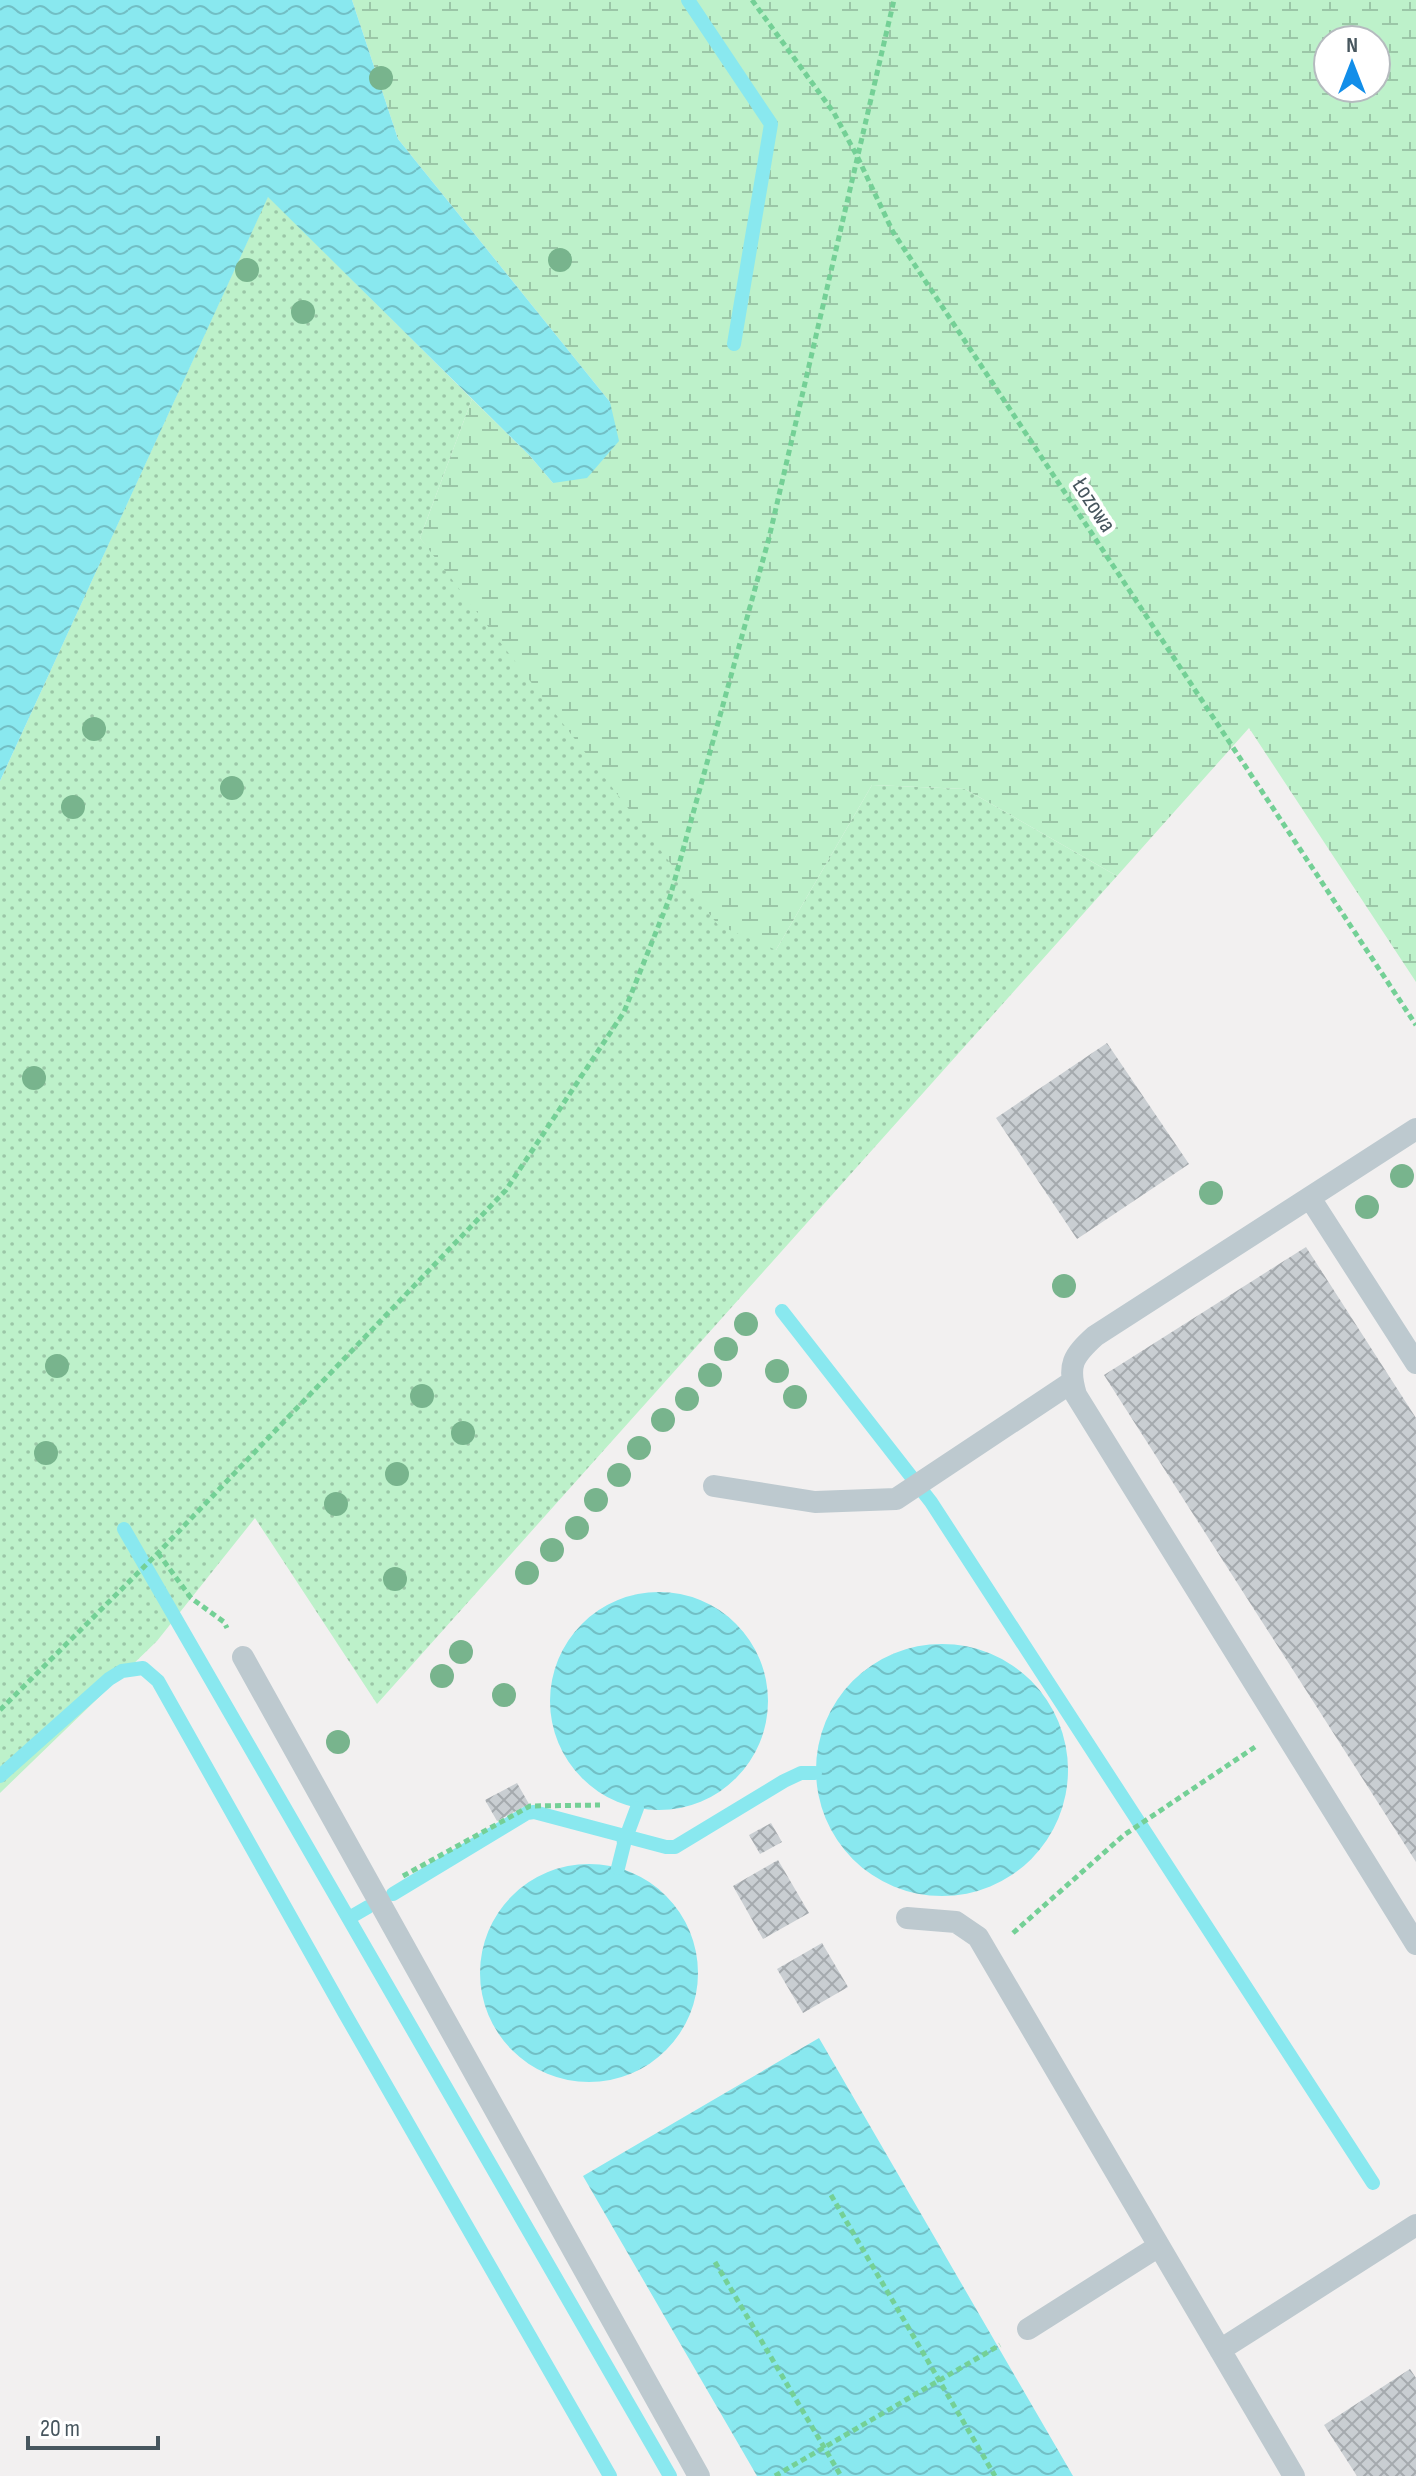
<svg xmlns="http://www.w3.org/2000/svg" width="1416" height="2476" viewBox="0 0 1416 2476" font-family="'Sofia Sans Condensed',sans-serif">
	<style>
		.grass { fill: url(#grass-dots) }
		.wetland { fill: url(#wetland-marsh); fill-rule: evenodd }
		.water { fill: url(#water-waves) }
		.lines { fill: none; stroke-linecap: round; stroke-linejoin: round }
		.stream { stroke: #89e8ef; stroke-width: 14 }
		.building { fill: url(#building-cross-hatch) }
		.path { stroke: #74d096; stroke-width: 5; stroke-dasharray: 6 4; stroke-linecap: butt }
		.service { stroke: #bdc9cf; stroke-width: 22 }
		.tree { fill: #78b48d }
		.labels { text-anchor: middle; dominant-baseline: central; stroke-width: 8; stroke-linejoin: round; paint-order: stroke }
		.street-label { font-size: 24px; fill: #47565e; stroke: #fff }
	</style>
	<defs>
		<pattern id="grass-dots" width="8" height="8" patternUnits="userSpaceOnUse" patternTransform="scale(2)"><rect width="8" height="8" fill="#bdf1ca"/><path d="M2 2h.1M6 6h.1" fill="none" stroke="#9bc6a7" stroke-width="1.8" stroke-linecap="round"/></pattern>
		<pattern id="wetland-marsh" width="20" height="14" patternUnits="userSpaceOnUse" patternTransform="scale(2)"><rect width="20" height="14" fill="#bdf1ca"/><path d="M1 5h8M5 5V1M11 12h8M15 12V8" fill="none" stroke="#9bc6a7"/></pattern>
		<pattern id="water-waves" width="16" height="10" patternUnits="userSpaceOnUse" patternTransform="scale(2)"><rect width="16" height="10" fill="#89e8ef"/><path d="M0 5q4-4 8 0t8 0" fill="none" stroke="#72bfc5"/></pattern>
		<pattern id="building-cross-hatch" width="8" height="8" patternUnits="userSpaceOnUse" patternTransform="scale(2)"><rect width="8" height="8" fill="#c9ced2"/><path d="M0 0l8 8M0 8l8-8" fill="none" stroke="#a5aaae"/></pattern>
	</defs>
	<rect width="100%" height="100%" fill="#f2f0f0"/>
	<!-- grass -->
	<path class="grass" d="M 268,196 L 472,399 L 420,538 L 776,950 L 872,785 L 965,789 L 1117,876 L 377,1704 L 255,1518 L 157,1641 L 0,1793 L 0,781 Z"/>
	<!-- wetland -->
	<path class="wetland" d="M 352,0 L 1416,0 L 1416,982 L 1249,728 L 1117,876 L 965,789 L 872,785 L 776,950 L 718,925 L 420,538 L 472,399 L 530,456 L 553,483 L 610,402 L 398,139 ZM 1328,40 L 1376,40 L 1376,88 L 1328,88 Z"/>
	<!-- water -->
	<path class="water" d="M 0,0 L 352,0 L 398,139 L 610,402 L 619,441 L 587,478 L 553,483 L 530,456 L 268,197 L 0,781 Z
		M550 1701a109 109 0 1 1 218 0a109 109 0 1 1-218 0Z
		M816 1770a126 126 0 1 1 252 0a126 126 0 1 1-252 0Z
		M480 1973a109 109 0 1 1 218 0a109 109 0 1 1-218 0Z
		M 819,2038 L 1073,2476 L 757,2476 L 583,2176 Z"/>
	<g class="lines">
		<!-- stream -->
		<path class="stream" d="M 688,0 L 771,124 L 734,344
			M 782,1311 L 931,1502 L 1373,2183
			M 124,1529 L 670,2476
			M 0,1776 L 109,1679 L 122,1671 L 143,1668 L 158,1681 L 344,2012 L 610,2476
			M 618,1868 L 624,1844 L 623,1836 L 628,1832 L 637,1808
			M 393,1894 L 527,1813 L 534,1812 L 666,1847 L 675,1847 L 784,1781 L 801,1773 L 815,1773
			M 349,1918 L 368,1907"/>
	</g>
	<!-- building -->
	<path class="building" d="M 1107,1043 L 1189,1164 L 1077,1239 L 996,1118 Z
		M 1306,1247 L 1416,1418 L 1416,1862 L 1104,1375 Z
		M 517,1783 L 529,1804 L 497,1821 L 485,1800 Z
		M 771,1823 L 782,1842 L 760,1854 L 749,1835 Z
		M 778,1860 L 809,1913 L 763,1939 L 733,1886 Z
		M 822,1943 L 848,1987 L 803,2013 L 777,1969 Z
		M 1410,2369 L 1416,2378 L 1416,2476 L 1357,2476 L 1324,2425 Z"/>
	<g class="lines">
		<!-- path -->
		<path class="path" d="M 752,0 L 834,113 L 858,158 L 893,232 L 1416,1025
			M 158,1553 L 191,1598 L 224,1622 L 227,1628
			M 0,1710 L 158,1553 L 506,1190 L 624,1012 L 670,897 L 769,538 L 894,0
			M 403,1876 L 530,1806 L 600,1805
			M 1013,1933 L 1124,1835 L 1255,1747
			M 831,2195 L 995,2476
			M 715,2262 L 841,2476
			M 775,2476 L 1000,2345"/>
		<!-- service -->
		<path class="service" d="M 1416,1129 L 1095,1336 C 1073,1356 1067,1365 1076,1395 L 1416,1944
			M 1310,1198 L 1416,1363
			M 714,1486 L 815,1502 L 896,1499 L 1072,1382
			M 243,1657 L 699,2476
			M 907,1918 L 956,1922 L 978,1937 L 1294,2476
			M 1028,2329 L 1159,2246
			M 1220,2350 L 1416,2225"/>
	</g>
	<!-- trees -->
	<g class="tree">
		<circle cx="381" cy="78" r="12"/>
		<circle cx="560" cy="260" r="12"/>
		<circle cx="247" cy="270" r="12"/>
		<circle cx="303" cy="312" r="12"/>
		<circle cx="94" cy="729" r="12"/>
		<circle cx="232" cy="788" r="12"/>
		<circle cx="73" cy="807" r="12"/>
		<circle cx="34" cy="1078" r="12"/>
		<circle cx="1402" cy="1176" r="12"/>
		<circle cx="1211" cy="1193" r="12"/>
		<circle cx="1367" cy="1207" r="12"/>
		<circle cx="1064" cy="1286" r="12"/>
		<circle cx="746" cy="1324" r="12"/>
		<circle cx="726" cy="1349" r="12"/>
		<circle cx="57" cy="1366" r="12"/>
		<circle cx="777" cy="1371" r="12"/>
		<circle cx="710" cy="1375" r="12"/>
		<circle cx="422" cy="1396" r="12"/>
		<circle cx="795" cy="1397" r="12"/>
		<circle cx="687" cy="1399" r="12"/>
		<circle cx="663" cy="1420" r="12"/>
		<circle cx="463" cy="1433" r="12"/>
		<circle cx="639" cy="1448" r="12"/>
		<circle cx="46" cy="1453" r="12"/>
		<circle cx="397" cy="1474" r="12"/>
		<circle cx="619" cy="1475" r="12"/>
		<circle cx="596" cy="1500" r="12"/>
		<circle cx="336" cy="1504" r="12"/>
		<circle cx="577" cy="1528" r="12"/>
		<circle cx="552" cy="1550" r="12"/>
		<circle cx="527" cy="1573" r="12"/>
		<circle cx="395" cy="1579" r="12"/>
		<circle cx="461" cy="1652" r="12"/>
		<circle cx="442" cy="1676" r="12"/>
		<circle cx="504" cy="1695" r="12"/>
		<circle cx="338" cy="1742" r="12"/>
	</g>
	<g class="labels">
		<!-- street labels -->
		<g class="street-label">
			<text transform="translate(1094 505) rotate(57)">Łozowa</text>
		</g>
	</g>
	<!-- north arrow -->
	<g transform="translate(1352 64)"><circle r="38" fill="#ffffff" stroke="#b5bbbf" stroke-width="2"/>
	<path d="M0-6L14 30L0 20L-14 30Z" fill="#128ee9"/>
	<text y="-12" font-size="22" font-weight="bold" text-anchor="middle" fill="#47565e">N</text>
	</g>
	<!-- scale -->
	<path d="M28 2436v12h130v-12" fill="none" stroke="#47565e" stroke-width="4"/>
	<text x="40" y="2436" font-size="24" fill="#47565e" stroke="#ffffff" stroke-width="6" paint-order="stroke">20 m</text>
</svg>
